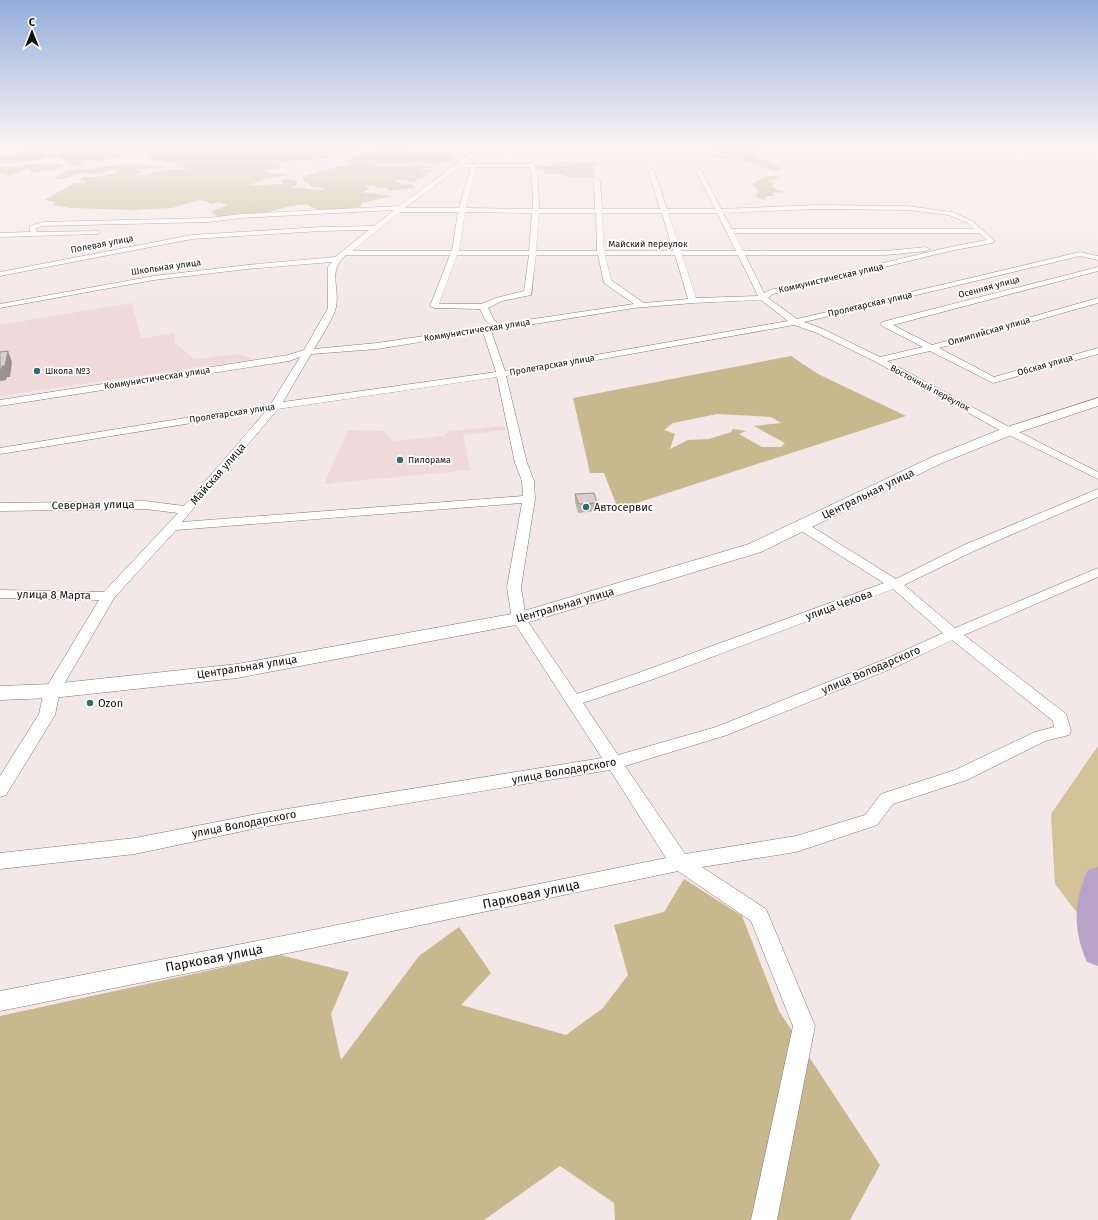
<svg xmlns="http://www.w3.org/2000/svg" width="1098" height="1220" viewBox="0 0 1098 1220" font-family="'Fira Sans',sans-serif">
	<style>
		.built { fill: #efdad9 }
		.green { fill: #d3c298 }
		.forest { fill: #c8b88e; fill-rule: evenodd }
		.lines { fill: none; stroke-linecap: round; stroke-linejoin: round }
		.river { fill: #baa3c8; fill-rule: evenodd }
		.minor-casing { stroke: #817675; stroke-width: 1 }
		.secondary-casing { stroke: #817675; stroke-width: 1 }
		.minor { fill: #fff; fill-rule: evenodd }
		.secondary { fill: #fff; fill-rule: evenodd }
		.wall { fill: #bbb3ae }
		.shaded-wall { fill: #99928d }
		.building { fill: #dad0ca; stroke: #99928d }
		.poi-dot { fill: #29726f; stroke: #fff; stroke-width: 1.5 }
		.labels { text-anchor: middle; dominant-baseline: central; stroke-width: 3.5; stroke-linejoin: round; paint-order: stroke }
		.far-street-label { font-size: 9px; fill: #120e0e; stroke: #fff }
		.far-poi-label { font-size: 9px; fill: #120e0e; stroke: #fff; text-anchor: start }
		.street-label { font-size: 11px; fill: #120e0e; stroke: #fff }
		.poi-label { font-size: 11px; fill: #120e0e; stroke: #fff; text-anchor: start }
		.near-street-label { font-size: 13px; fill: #120e0e; stroke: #fff }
	</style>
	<rect width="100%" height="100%" fill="#f4e7e7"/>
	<!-- built -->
	<path class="built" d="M 479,167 L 528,167 L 528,175 L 515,175 L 514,173 L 478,173 Z
		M 132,303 L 141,338 L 175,333 L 174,342 L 194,359 L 238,354 L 255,359 L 0,396 L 0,325 Z
		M 504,426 L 506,430 L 463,435 L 470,470 L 324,484 L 348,430 L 384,431 L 392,441 L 444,436 L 449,431 Z"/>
	<!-- green -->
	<path class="green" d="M 1098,746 L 1098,940 L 1055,884 L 1051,814 Z"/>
	<!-- forest -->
	<path class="forest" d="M 39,144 L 66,144 L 70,146 L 50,148 L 58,150 L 87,144 L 123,144 L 113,147 L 118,148 L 128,144 L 303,144 L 297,146 L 307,149 L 321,149 L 319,151 L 361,149 L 360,151 L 348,152 L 348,154 L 320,154 L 334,156 L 334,157 L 306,161 L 295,160 L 277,163 L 282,167 L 263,171 L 274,174 L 288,174 C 276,179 263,177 251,185 L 284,184 L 280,180 L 290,179 L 297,181 L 297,185 L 290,188 C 302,187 314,191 326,189 L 310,186 L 310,184 L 305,183 L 302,177 L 334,167 L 349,165 L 346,161 L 356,156 L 377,152 L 407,144 L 441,144 L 419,146 L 404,150 L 405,153 L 445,152 L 455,156 L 451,161 L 431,164 L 373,164 C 388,170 417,161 434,167 L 417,169 L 433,170 L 427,173 L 426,176 L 416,180 L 417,183 L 405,180 L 394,179 L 395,181 L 400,183 L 399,185 L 411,184 L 416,188 L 391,191 L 387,188 L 375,188 L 375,186 L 365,185 L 369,189 L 362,192 L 392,196 L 362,203 L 361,206 C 345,210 321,215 307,204 L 290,206 L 266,213 L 254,214 L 241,213 L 227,216 L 218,216 L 213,214 L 212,211 L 228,205 L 217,202 L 211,204 L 206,201 L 198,200 L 172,208 L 130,210 L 71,208 L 52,205 L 56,202 L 44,200 L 75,183 L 85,183 L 88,181 L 79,180 L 84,177 L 96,177 L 116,173 L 117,170 C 109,169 109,171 102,173 C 98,175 91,173 86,173 C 75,174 66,180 55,179 C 62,172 72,168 82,169 L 81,170 L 133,163 L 150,166 L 167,166 C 157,171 147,166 138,170 L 141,172 L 135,175 L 143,176 L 152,174 L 151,172 L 188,168 L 174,167 L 177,163 L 148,161 L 150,159 L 149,157 L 153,155 L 145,153 L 125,152 L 124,153 L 127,156 L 97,161 L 82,160 L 84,164 L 78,166 L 68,166 L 70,164 C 57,152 40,161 25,162 C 16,163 8,163 0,164 L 0,155 L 13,155 Z
		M 725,144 L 735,144 L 735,147 L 744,147 L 755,149 L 756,157 L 773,163 L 782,169 C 769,174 754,162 742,160 C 732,158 719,161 711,155 L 734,156 L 715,152 Z
		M 565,161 L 601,163 L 592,165 L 596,171 L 594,178 L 569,178 L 561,174 L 543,174 L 545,171 L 538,170 L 537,166 L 553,166 L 552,163 Z
		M 30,163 C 41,167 55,160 65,166 L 57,168 L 55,171 L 43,170 L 40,173 L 30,172 L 31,169 L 22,170 L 10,176 L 0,173 L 0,167 L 17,167 Z
		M 771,176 L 782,177 L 768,181 L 774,184 L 772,186 L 774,188 L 785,192 L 772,193 L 774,196 L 767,196 L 765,200 L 755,197 L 758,191 L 752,184 L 764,177 Z
		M 791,356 L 818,374 L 906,416 L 618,509 L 604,473 L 590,473 L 573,398 ZM 717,414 L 771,417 L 781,423 L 754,426 L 785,443 L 781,447 L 762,447 L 739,434 L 746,431 L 733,429 L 731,432 L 709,439 L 688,440 L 670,449 L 675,434 L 664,430 L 673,423 Z
		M 684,879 L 742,916 L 779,1011 L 880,1165 L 850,1220 L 615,1220 L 614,1203 L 560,1166 L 484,1220 L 0,1220 L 0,1016 L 280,955 L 349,972 L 331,1014 L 341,1060 L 419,956 L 459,927 L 491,973 L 461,1005 L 566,1035 L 603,1008 L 628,975 L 614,925 L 664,912 Z"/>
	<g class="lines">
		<!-- river -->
		<path class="river" d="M 1098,867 L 1098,966 L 1087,962 C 1073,931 1073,901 1088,870 Z"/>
		<!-- minor casing -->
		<g class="minor-casing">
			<path id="minor" d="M 484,144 L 490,144 L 463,164 L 534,164 L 538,176 L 539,209 L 595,209 L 594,181 L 597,179 L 600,181 L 602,209 L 660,209 L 648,170 L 651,168 L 654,170 L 667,209 L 715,209 L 696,171 L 699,169 L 702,171 L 721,209 L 817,205 L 908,206 L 952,212 L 972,221 L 995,241 L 992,243 L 950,251 L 773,294 L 768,298 L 797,319 L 1080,252 L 1098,256 L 1098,260 L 1080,256 L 804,322 L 823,329 L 880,357 L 923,347 L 882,326 L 881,324 L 882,322 L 1098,267 L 1098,271 L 893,325 L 932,345 L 1098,298 L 1098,303 L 939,348 L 994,377 L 1098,348 L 1098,354 L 993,383 L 930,351 L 887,361 L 1013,429 L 1098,472 L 1098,479 L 1005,433 L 876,362 L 817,333 L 794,325 L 506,376 L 527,463 L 534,481 L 535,499 L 521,587 L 526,619 L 577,694 L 641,672 L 884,583 L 798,529 L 796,526 L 798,523 L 806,523 L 896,579 L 964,545 L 1098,489 L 1098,497 L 974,551 L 904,585 L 955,628 L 1098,568 L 1098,577 L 964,635 L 1066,714 L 1071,731 L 1069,735 L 1045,741 L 967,780 L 893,804 L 877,825 L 796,852 L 702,867 L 766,909 L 815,1026 L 777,1220 L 751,1220 L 793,1026 L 751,921 L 678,871 L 293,952 L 0,1011 L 0,991 L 293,934 L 666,858 L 610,770 L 262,827 L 135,854 L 0,869 L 0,853 L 135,838 L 262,813 L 602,758 L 512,619 L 507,587 L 522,503 L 176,530 L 114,598 L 60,691 L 55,715 L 6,795 L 0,797 L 0,776 L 39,714 L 44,691 L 99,600 L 0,598 L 0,590 L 104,592 L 178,513 L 145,509 L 0,511 L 0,503 L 145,501 L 184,506 L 266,411 L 0,454 L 0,448 L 271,404 L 300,357 L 289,361 L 0,406 L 0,400 L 288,355 L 304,350 L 328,308 L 328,267 L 332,262 L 247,269 L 154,280 L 0,308 L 0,304 L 154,276 L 247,265 L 335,257 L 369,230 L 320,231 L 192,239 L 0,276 L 0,272 L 192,235 L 320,227 L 374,226 L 394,210 L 241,218 L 208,222 L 43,226 L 36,228 L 37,232 L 99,231 L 99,233 L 97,234 L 0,237 L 0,233 L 30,232 L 30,226 L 43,222 L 208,218 L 241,214 L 399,206 ZM 471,167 L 459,208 L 405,208 L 459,168 ZM 476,167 L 530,167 L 532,176 L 533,209 L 466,208 ZM 817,209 L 908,210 L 949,215 L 968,223 L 974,229 L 732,229 L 723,213 ZM 400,212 L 458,212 L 452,251 L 352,251 ZM 465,212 L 532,213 L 529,251 L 459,251 ZM 539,213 L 596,213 L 597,251 L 536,251 ZM 602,213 L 662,213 L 673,251 L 604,251 ZM 668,213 L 717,213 L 736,251 L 681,251 ZM 734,233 L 979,233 L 987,240 L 950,247 L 770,290 L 764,293 L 745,255 L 886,255 L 926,251 L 930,249 L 926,247 L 886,251 L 743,251 ZM 346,255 L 450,255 L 430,306 L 434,308 L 480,309 L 486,321 L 491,326 L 377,343 L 314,349 C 320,339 334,317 336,307 C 340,287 327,271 346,255 ZM 457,255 L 529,255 L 524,291 L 496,298 L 481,304 L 439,304 ZM 536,255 L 598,255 L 604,283 L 634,304 L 500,324 L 494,320 L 488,308 L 502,301 L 531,295 ZM 605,255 L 675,255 L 688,299 L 644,303 L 611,280 ZM 682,255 L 738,255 L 758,296 L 696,298 ZM 761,300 L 788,321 L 505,371 L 491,331 L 634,308 L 693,303 ZM 483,332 L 496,372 L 283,402 L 311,354 L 377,349 ZM 497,377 L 515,463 L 522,481 L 523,496 L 182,522 L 278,409 ZM 893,589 L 943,633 L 888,658 L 716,727 L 618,755 L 583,703 L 651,680 ZM 952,640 L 1053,721 L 1054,727 L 1035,732 L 955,770 L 881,794 L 865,815 L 796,836 L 685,854 L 625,766 L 727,735 L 898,666 Z"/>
		</g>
		<!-- secondary casing -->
		<g class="secondary-casing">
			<path id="secondary" d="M 1098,398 L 1098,406 L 1014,434 L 942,463 L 761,552 L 526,623 L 237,678 L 52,698 L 0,700 L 0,686 L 52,684 L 237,664 L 517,613 L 749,544 L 932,457 L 1004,428 Z"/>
		</g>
		<!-- minor -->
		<use href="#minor" class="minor"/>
		<!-- secondary -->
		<use href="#secondary" class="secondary"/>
	</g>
	<!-- wall -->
	<path class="wall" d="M 575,494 L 597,503 L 597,511 L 578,513 L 575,502 Z"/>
	<!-- shaded-wall -->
	<path class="shaded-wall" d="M 8,351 L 12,362 L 10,377 L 7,377 L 6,380 L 0,381 L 0,369 L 2,366 Z"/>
	<!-- building -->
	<path class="building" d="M 8,351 L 5,366 L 2,366 L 2,369 L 0,369 L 0,352 Z
		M 594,493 L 597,503 L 579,504 L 575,494 Z"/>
	<!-- sky -->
	<linearGradient id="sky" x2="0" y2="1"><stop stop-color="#95addb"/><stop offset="0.46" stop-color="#faf4f4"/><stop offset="1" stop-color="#faf4f4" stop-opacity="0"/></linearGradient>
	<rect width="1098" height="315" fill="url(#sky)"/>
	<!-- markers -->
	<g class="poi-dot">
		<circle cx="37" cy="371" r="4"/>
		<circle cx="400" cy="460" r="4"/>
		<circle cx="586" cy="507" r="4"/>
		<circle cx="90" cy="703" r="4"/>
	</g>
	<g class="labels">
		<!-- far-street labels -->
		<g class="far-street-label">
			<text transform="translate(102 244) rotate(-11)">Полевая улица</text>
			<text x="648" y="244">Майский переулок</text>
			<text transform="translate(166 267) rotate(-8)">Школьная улица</text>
			<text transform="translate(831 278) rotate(-13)">Коммунистическая улица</text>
			<text transform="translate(989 287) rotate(-15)">Осенняя улица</text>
			<text transform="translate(870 304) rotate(-13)">Пролетарская улица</text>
			<text transform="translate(477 330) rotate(-9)">Коммунистическая улица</text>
			<text transform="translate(989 331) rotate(-16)">Олимпийская улица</text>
			<text transform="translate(552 365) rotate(-10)">Пролетарская улица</text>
			<text transform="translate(1045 365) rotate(-16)">Обская улица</text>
			<text transform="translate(157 378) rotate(-9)">Коммунистическая улица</text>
			<text transform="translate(930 388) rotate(28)">Восточный переулок</text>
			<text transform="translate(232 413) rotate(-9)">Пролетарская улица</text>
		</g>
		<!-- far-poi labels -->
		<g class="far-poi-label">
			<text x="45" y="371">Школа №3</text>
			<text x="408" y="460">Пилорама</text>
		</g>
		<!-- street labels -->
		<g class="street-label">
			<text transform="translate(218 474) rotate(-49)">Майская улица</text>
			<text transform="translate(868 494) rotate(-26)">Центральная улица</text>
			<text transform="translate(93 505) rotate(-1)">Северная улица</text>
			<text transform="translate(54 595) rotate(1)">улица 8 Марта</text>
			<text transform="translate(565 605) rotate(-16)">Центральная улица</text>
			<text transform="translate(839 605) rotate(-20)">улица Чехова</text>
			<text transform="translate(247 667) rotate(-9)">Центральная улица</text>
			<text transform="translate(871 670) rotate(-23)">улица Володарского</text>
			<text transform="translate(564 771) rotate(-10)">улица Володарского</text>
			<text transform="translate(244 824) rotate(-11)">улица Володарского</text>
		</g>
		<!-- poi labels -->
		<g class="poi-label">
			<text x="594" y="507">Автосервис</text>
			<text x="98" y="703">Ozon</text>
		</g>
		<!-- near-street labels -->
		<g class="near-street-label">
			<text transform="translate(531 894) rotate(-12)">Парковая улица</text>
			<text transform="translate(214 958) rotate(-11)">Парковая улица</text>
		</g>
	</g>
	<!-- north arrow -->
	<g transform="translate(32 32)" stroke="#ffffff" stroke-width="3" paint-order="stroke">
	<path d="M0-3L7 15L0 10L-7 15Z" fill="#120e0e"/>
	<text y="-6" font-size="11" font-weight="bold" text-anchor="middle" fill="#120e0e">С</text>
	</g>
</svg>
